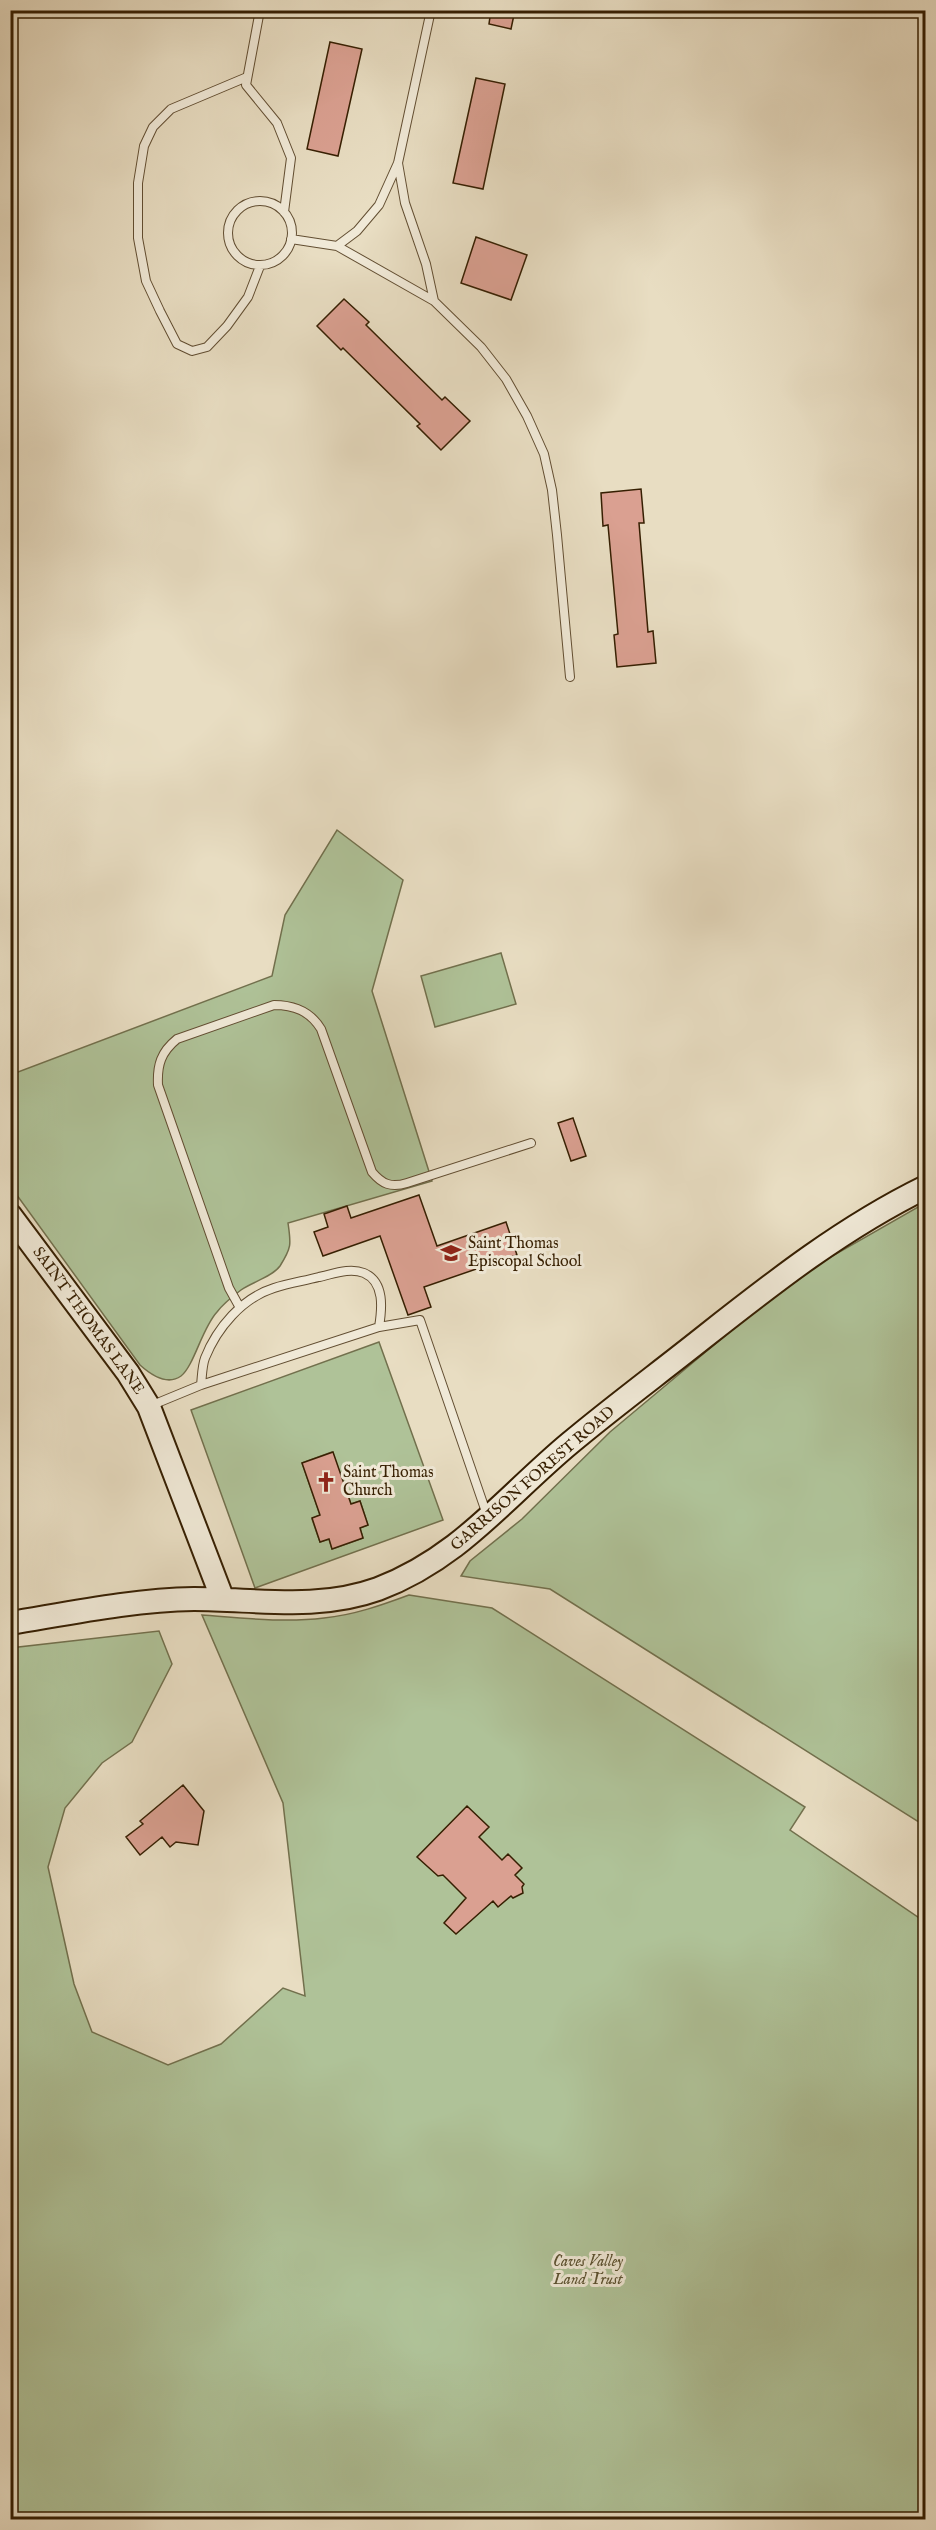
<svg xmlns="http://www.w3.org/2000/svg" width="936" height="2530" viewBox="0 0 936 2530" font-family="'IM FELL English',serif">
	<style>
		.green { fill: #afc298; stroke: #72704d; stroke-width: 1.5; fill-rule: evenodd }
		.building { fill: #daa091; stroke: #361f02; stroke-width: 1.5 }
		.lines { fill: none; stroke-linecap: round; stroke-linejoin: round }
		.lane-casing { stroke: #624e32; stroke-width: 10 }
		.secondary-casing { stroke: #361f02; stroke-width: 26 }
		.lane { stroke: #f0e9d7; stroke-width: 8 }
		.secondary { stroke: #f0e9d7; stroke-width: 22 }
		.labels { text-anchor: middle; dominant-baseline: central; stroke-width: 6; stroke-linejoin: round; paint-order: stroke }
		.poi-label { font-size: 16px; fill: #361f02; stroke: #f0e9d7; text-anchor: start }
		.street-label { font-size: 16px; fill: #361f02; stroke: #f0e9d7 }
		.park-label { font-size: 16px; font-style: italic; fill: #5a502f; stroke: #f0e9d7 }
	</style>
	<rect width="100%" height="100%" fill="#e8ddc2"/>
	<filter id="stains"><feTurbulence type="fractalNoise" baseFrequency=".00333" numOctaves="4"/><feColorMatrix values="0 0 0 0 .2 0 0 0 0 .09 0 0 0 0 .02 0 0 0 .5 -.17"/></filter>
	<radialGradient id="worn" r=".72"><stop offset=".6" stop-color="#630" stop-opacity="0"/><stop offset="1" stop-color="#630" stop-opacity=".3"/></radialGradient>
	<!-- green -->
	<path class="green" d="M 337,830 L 403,880 L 372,991 L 432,1181 L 288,1223 C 291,1244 292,1247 280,1266 C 272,1277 252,1282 241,1290 C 233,1296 223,1304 217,1312 C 202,1328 194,1366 181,1376 C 167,1386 150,1374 140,1365 L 11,1187 L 10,1075 L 272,976 L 285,915 Z
		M 501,953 L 516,1004 L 435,1027 L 421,976 Z
		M 925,1203 L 925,1826 L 550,1589 L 461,1576 L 470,1561 L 522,1519 L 610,1432 L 794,1278 Z
		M 379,1342 L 443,1520 L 255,1588 L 191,1410 ZM 332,1452 L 351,1504 L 360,1501 L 368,1525 L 360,1528 L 363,1538 L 332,1549 L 329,1539 L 320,1542 L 312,1519 L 320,1515 L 302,1463 Z
		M 409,1595 L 492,1608 L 805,1807 L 790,1830 L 925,1922 L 925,2519 L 11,2519 L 10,1648 L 159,1631 L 172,1664 L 132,1742 L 102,1763 L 65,1808 L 48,1867 L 74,1984 L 92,2032 L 168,2065 L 221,2044 L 283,1988 L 305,1996 L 283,1803 L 202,1615 C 242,1618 284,1623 324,1618 C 354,1615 382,1605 409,1595 Z"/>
	<!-- building -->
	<path class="building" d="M 491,10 L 515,10 L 511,29 L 489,24 Z
		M 330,42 L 362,49 L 338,156 L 307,149 Z
		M 476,78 L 505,84 L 483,189 L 453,183 Z
		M 476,237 L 527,255 L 511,300 L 461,283 Z
		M 344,299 L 369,322 L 366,325 L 442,400 L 445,397 L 470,421 L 441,450 L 417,426 L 420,424 L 343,348 L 341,350 L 317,326 Z
		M 641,489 L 644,523 L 639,523 L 648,632 L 653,631 L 656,663 L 617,667 L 614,635 L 618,634 L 608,525 L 603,526 L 601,493 Z
		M 573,1118 L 586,1156 L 571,1161 L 558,1123 Z
		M 419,1195 L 437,1246 L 506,1222 L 517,1255 L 424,1287 L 431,1307 L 408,1315 L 380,1236 L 323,1256 L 314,1232 L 328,1227 L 324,1214 L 347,1206 L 351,1218 Z
		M 333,1452 L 351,1504 L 360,1501 L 368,1525 L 360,1528 L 363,1538 L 332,1549 L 329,1539 L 320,1542 L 312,1518 L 320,1515 L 302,1463 Z
		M 183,1785 L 204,1811 L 198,1845 L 176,1842 L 170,1847 L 162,1837 L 140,1855 L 126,1837 L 143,1824 L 140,1821 Z
		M 467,1806 L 489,1827 L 479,1837 L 502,1860 L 508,1854 L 522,1868 L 515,1875 L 524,1884 L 522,1887 L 523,1893 L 513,1898 L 511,1896 L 498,1907 L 493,1901 L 456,1934 L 444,1923 L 466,1898 L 443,1875 L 438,1876 L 417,1857 Z"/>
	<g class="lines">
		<!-- lane casing -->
		<g class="lane-casing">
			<path id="lane" d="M 260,10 L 246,85 L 277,123 L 291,158 L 284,212
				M 926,57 L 923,68 L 926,69
				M 247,77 L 171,109 L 153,127 L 144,146 L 138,183 L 138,238 L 146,281 L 160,311 L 177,344 L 192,351 L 207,347 L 227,326 L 248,297 L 260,266
				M 398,163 L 405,203 L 426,264 L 434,301 L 481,347 L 506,379 L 527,416 L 544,454 L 552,490 L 557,535 L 570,677
				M228 233a32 32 0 1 1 64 0a32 32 0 1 1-64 0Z
				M 291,239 L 337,246 L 357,231 L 379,205 L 398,163 L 431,10
				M 337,246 L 434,301
				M 239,1306 L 229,1288 L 158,1085 C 157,1065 161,1052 177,1039 L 274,1005 C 294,1005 310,1011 321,1029 L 372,1172 C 382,1184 391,1188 407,1183 L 531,1143
				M 379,1327 L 420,1320 L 487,1515
				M 150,1406 L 201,1385 L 379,1327 C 382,1309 385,1282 364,1273 C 350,1267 333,1274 319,1277 C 304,1281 289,1283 274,1288 C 242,1298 217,1328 205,1358 C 202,1366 202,1377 201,1385"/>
		</g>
		<!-- secondary casing -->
		<g class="secondary-casing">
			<path id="secondary" d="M 10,1215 L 128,1373 L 149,1407 L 223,1600
				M 10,1623 C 71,1613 133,1600 194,1599 C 256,1599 317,1611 378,1589 C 460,1558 505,1497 570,1443 C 613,1407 659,1373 703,1338 C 774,1282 844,1227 926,1187"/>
		</g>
		<!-- lane -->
		<use href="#lane" class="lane"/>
		<!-- secondary -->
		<use href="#secondary" class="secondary"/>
	</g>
	<!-- icons -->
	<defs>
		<g id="school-bare" transform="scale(1.62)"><path d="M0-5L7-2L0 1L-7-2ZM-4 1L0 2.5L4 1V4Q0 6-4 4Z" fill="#8f2418" stroke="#f0e9d7" stroke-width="2.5" paint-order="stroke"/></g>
		<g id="church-bare" transform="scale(1.62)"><path d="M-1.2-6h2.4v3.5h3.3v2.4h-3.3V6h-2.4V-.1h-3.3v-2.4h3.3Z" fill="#8f2418" stroke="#f0e9d7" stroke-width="2.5" paint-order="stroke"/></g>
	</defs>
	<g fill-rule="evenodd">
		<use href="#school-bare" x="451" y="1253"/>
		<use href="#church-bare" x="326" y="1482"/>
	</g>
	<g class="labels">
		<!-- poi labels -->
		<g class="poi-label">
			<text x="468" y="1244">Saint Thomas<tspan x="468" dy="18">Episcopal School</tspan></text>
			<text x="343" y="1473">Saint Thomas<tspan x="343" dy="18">Church</tspan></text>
		</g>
		<!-- street labels -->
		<g class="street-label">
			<text transform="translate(88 1321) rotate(54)">SAINT THOMAS LANE</text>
			<text transform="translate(533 1479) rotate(-41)">GARRISON FOREST ROAD</text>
		</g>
		<!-- park labels -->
		<g class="park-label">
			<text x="588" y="2262">Caves Valley<tspan x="588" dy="18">Land Trust</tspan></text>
		</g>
	</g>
	<!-- margin -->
	<rect width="936" height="2530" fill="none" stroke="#e8ddc2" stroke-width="36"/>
	<rect x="12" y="12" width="912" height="2506" fill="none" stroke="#361f02" stroke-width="3"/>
	<rect x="18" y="18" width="900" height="2494" fill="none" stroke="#361f02" stroke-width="1.5"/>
	<rect width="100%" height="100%" filter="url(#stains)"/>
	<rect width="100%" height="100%" fill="url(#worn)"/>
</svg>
